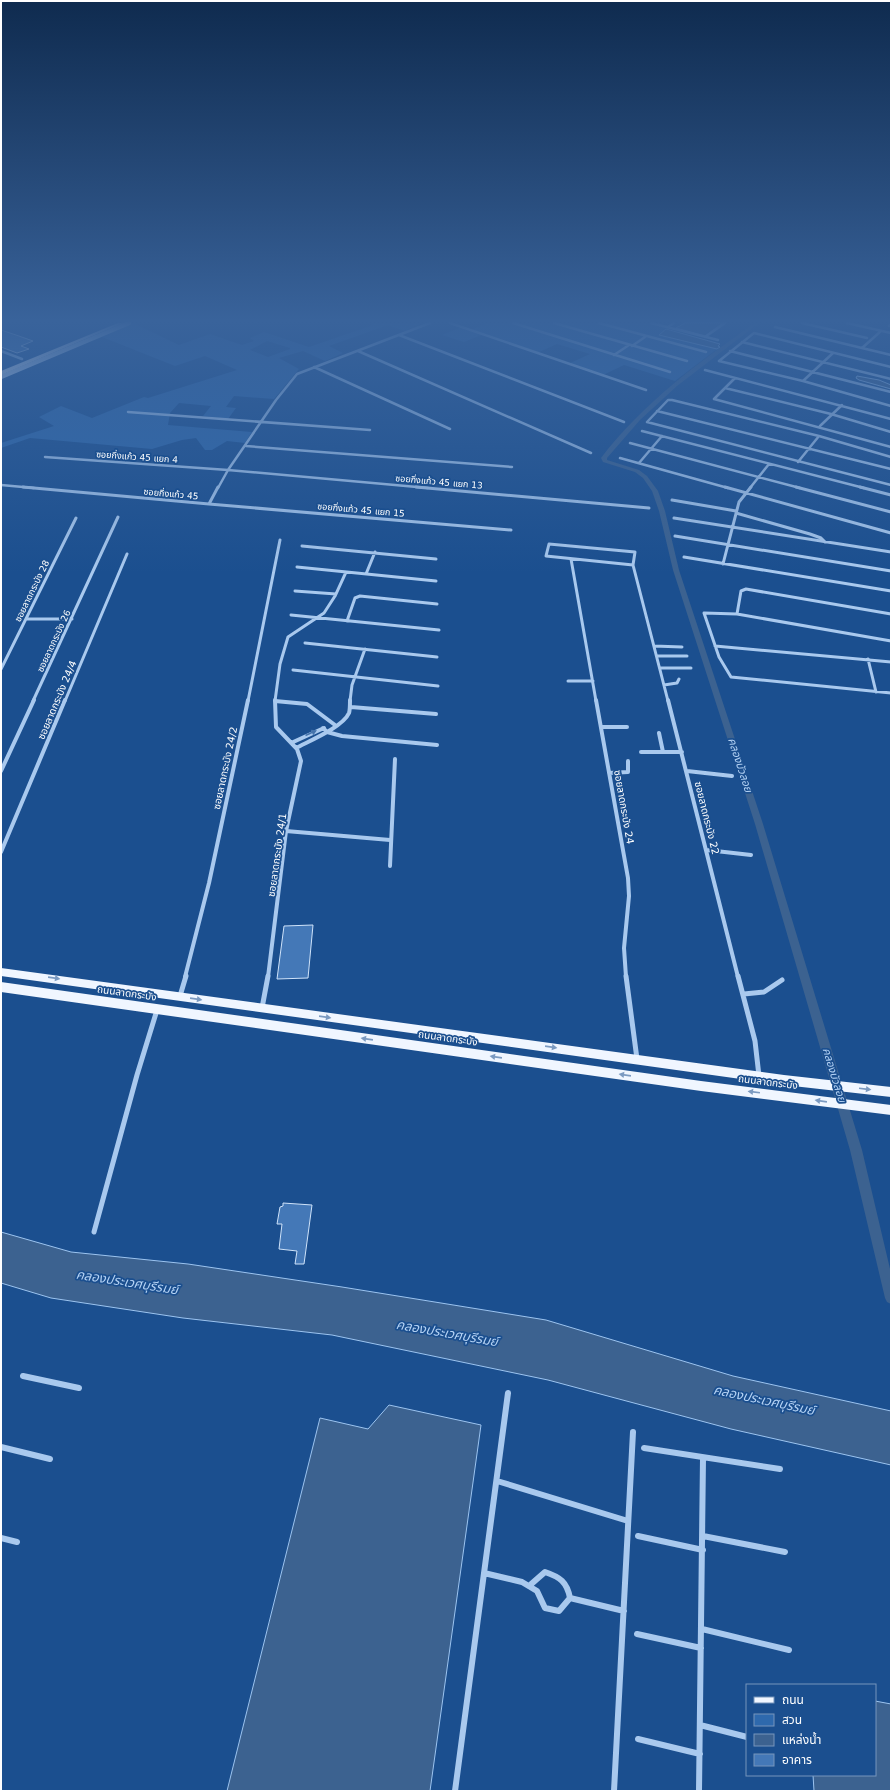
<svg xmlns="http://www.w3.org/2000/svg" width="892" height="1792" viewBox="0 0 892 1792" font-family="'DejaVu Sans','Noto Sans Thai',sans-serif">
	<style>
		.green { fill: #2e69ad; fill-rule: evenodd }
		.water { fill: #3c6290; stroke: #9cc4f0 }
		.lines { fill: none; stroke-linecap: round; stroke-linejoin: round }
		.canal { fill: #3c6290; fill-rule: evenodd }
		.building { fill: #4478b7; stroke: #cfe3fa }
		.minor-far4 { stroke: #a9c9ee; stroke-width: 2.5 }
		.minor-far3 { stroke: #a9c9ee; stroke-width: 3 }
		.minor-far2 { stroke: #a9c9ee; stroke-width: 4 }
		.minor-far1 { stroke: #a9c9ee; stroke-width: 5 }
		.minor { stroke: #a9c9ee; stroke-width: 6 }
		.secondary { stroke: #d6e6fa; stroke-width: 4.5 }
		.primary { fill: #f0f6ff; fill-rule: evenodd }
		.oneway { fill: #4674ac }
		.oneway2 { fill: #7b9ac1 }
		.labels { text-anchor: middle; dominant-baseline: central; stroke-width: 3.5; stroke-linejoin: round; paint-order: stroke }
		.far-street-label { font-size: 9px; fill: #fff; stroke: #1b4f8f }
		.street-label { font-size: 10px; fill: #fff; stroke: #1b4f8f }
		.water-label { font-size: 11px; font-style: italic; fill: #b5d3f5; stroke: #1b4f8f }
		.near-water-label { font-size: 13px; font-style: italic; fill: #b5d3f5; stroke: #1b4f8f }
	</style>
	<rect width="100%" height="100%" fill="#1b4f8f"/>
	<!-- green -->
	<path class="green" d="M 133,323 L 179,345 L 210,334 L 242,345 L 254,341 L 250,338 L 264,332 L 309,347 L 373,325 L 368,323 L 422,323 L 404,331 L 388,325 L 329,346 L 343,353 L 325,361 L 303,351 L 279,358 L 299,369 L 274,399 L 234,396 L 226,407 L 236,408 L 228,419 L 203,416 L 211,406 L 179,403 L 170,413 L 168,425 L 252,432 L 245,443 L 227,441 L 212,450 L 205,450 L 196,438 L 182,440 L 152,449 L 30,438 L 1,448 L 1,443 L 54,426 L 39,417 L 61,406 L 92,418 L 144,397 L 148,398 L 237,370 L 205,356 L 175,366 L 102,337 ZM 267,341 L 290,348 L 290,349 L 268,357 L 250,350 Z
		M 487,323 L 647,323 L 668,328 L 659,335 L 717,349 L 675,381 L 624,365 L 603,375 L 568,364 L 590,354 L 557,344 L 537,353 L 484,334 L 464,342 L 442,335 L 462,327 L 471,330 Z"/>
	<!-- water -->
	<path class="water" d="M 685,323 L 723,323 L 705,336 L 676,328 Z
		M 666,329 L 720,344 L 718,346 L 720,347 L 717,349 L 659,335 Z
		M 857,376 L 879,380 L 891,385 L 891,389 L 859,380 L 856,378 Z
		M 1,1232 L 71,1252 L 188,1264 L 342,1287 L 546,1320 L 733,1376 L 891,1411 L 891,1465 L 731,1429 L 548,1380 L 332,1335 L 183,1318 L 51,1298 L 1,1283 Z
		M 389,1405 L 481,1425 L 430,1791 L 227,1791 L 320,1418 L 368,1429 Z
		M 875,1701 L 891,1704 L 891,1791 L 814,1791 L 813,1775 L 875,1775 Z"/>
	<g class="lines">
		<!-- canal -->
		<path class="canal" d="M 755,323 L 759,323 L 677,386 L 640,420 L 607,458 L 607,460 L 639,470 L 647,476 L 658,491 L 665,511 L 679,570 L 763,824 L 862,1150 L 891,1273 L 891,1304 L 887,1302 L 885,1298 L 850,1150 L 755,824 L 673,570 L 659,511 L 652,491 L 643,478 L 635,472 L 603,462 L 601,458 C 643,403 699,362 755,323 Z"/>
	</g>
	<!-- building -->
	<path class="building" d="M 1,330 L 16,335 L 33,341 L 21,346 L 29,349 L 17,353 L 1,347 Z
		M 313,925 L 308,978 L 277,979 L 284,926 Z
		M 283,1203 L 312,1205 L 304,1264 L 295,1264 L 297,1251 L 279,1249 L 282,1224 L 277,1224 L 280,1207 L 283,1206 Z"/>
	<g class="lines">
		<!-- minor-far4 -->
		<path class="minor-far4" d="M 450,323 L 646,390
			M 513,323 L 670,372
			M 554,323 L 687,361
			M 599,323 L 706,352
			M 651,323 L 718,340
			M 802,323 L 867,338
			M 847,323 L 891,333
			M 889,326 L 891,324
			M 668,327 L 674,323
			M 775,327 L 891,355
			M 399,335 L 624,422
			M 705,337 L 725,323
			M 742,342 L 891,379
			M 632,346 L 645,337
			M 862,348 L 881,331
			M 1,351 L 22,359
			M 358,351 L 591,453
			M 730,351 L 891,392
			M 614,355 L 629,345
			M 719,361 L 754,333 L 891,367
			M 719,361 L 803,381 L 891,406
			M 314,367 L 450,429
			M 705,370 L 891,419
			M 735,378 L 714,399 L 891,447
			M 803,381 L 833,353
			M 725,388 L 831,414 L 891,432
			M 657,411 L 891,469
			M 128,412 L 370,430
			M 820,426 L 842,405
			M 642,431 L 864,488
			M 630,443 L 800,488
			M 246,446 L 512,467
			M 45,457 L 228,470 L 428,488
			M 891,457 L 819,436 L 672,400 L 668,400 L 647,422 L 891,485
			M 620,458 L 728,488
			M 798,462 L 819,436
			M 639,463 L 662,436
			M 1,485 L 34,488
			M 218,488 L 228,470 L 276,400 L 297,374 L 430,323
			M 750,488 L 769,464"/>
		<!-- minor-far3 -->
		<path class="minor-far3" d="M 23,487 L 209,504 L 218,487
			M 416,487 L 649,508
			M 725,487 L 891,533
			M 796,487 L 891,512
			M 860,487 L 891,495
			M 672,500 L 736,511
			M 209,504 L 511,530
			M 736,513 L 810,534 L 821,538 L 825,542
			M 674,518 L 891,552
			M 675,536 L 891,571
			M 549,544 L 635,552 L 633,565 L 546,556 Z
			M 302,546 L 436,559
			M 684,557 L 891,591
			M 571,559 L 596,701
			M 723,564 L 739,502 L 751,487
			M 633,565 L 668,701
			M 297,567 L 436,581
			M 366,574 L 375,552
			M 295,591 L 336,594
			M 737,614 L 741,591 L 746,589 L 891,614
			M 291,615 L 439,630
			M 26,619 L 72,619
			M 347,621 L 355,598 L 360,596 L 437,604
			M 891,641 L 737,614 L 704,613 L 719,657 L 731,677 L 891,693
			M 305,643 L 437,657
			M 654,646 L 682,647
			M 715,646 L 891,662
			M 657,656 L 687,656
			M 868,659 L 876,692
			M 660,668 L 691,668
			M 1,669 L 76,518
			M 293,670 L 438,686
			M 568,681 L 593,681
			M 664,685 L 677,683 L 679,679
			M 33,701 L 118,517
			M 65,701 L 127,554
			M 248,701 L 280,540
			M 275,701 L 277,701
			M 275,701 L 280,664 L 288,637 L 324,613 L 335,596 L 346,572
			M 350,701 L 352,685 L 365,649"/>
		<!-- minor-far2 -->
		<path class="minor-far2" d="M 596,700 L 628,878 L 629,896 L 624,948 L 626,977
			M 668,700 L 738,977
			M 275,701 L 307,704 L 335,725
			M 351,707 L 436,714
			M 602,727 L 627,727
			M 323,728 L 327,732 L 342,736 L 437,745
			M 659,733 L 663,752
			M 291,743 L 324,728
			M 296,748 C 309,741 343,727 349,713 C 350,710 350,704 350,700
			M 641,752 L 682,752
			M 1,771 L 34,700
			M 687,771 L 732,776
			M 609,773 L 628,772 L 628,761
			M 286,831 L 390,840
			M 707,850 L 751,855
			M 1,852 L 65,700
			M 390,866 L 395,759
			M 185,977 L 209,883 L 248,700
			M 268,977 L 286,831 L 301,761 L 297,749 L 276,727 L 275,700"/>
		<!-- minor-far1 -->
		<path class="minor-far1" d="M 626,976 L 637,1059
			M 738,976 L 755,1041 L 759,1076
			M 744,994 L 764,992 L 782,980
			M 180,996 L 186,976
			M 262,1008 L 268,976
			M 94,1232 L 137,1075 L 157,1010"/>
		<!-- minor -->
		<path class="minor" d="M 23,1376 L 79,1388
			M 1,1447 L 50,1459
			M 644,1448 L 780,1469
			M 497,1481 L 628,1521
			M 638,1536 L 703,1550
			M 703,1536 L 785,1552
			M 1,1538 L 17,1542
			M 484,1573 L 522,1582 L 537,1591 L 545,1608 L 559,1611 L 570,1598 L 624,1611
			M 529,1586 L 545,1572 C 560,1577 567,1582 570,1598
			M 702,1629 L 789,1650
			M 637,1634 L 701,1648
			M 700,1725 L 747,1737
			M 638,1739 L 700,1754
			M 455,1791 L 508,1393
			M 614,1791 L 633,1432
			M 699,1791 L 703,1458"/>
		<!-- secondary -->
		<path class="secondary" d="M 1,377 L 129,323"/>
		<!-- primary -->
		<path class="primary" d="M 118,323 L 123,323 L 1,375 L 1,371 Z
			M 1,968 L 784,1075 L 891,1087 L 891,1097 L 784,1085 L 1,976 Z
			M 1,982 L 701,1081 L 891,1105 L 891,1115 L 701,1091 L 1,992 Z"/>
	</g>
	<!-- one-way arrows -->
	<defs><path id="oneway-solid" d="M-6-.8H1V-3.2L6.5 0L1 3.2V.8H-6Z"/></defs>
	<use class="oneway" href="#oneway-solid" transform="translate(311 733) rotate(-24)"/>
	<g class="oneway2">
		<use href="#oneway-solid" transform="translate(54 978) rotate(8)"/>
		<use href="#oneway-solid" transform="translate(196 999) rotate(8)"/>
		<use href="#oneway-solid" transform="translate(325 1017) rotate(8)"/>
		<use href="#oneway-solid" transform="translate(367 1039) rotate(-172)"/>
		<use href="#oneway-solid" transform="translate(551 1047) rotate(8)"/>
		<use href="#oneway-solid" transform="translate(496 1057) rotate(-172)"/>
		<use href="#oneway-solid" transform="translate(625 1075) rotate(-172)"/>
		<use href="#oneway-solid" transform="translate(865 1089) rotate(7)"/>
		<use href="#oneway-solid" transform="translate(754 1092) rotate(-173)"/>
		<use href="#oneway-solid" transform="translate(821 1101) rotate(-172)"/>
	</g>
	<!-- sky -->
	<linearGradient id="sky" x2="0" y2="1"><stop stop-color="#0f2b4f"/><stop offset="0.56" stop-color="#39639b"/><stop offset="1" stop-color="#39639b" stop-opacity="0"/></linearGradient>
	<rect width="892" height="573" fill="url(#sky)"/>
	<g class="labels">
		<!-- far-street labels -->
		<g class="far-street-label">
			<text transform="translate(137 457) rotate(4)">ซอยกิ่งแก้ว 45 แยก 4</text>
			<text transform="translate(439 482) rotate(5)">ซอยกิ่งแก้ว 45 แยก 13</text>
			<text transform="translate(171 494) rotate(5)">ซอยกิ่งแก้ว 45</text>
			<text transform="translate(361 510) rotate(5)">ซอยกิ่งแก้ว 45 แยก 15</text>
			<text transform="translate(32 591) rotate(-64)">ซอยลาดกระบัง 28</text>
			<text transform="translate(54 641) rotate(-65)">ซอยลาดกระบัง 26</text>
		</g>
		<!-- street labels -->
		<g class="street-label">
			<text transform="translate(57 700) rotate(-67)">ซอยลาดกระบัง 24/4</text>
			<text transform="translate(225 768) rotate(-78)">ซอยลาดกระบัง 24/2</text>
			<text transform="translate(624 807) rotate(80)">ซอยลาดกระบัง 24</text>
			<text transform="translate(707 818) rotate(76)">ซอยลาดกระบัง 22</text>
			<text transform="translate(277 855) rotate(-82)">ซอยลาดกระบัง 24/1</text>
			<text transform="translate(127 993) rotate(8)">ถนนลาดกระบัง</text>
			<text transform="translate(448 1038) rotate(8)">ถนนลาดกระบัง</text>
			<text transform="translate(768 1082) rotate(7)">ถนนลาดกระบัง</text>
		</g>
		<!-- water labels -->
		<g class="water-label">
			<text transform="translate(740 765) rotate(72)">คลองบัวลอย</text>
			<text transform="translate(834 1075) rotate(73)">คลองบัวลอย</text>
		</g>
		<!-- near-water labels -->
		<g class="near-water-label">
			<text transform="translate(127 1282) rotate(9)">คลองประเวศบุรีรมย์</text>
			<text transform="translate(447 1333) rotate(10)">คลองประเวศบุรีรมย์</text>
			<text transform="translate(764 1400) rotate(12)">คลองประเวศบุรีรมย์</text>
		</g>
	</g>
	<!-- border -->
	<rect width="892" height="1792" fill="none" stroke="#ffffff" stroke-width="4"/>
	<!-- legend -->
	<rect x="746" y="1684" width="130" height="92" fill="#1b4f8f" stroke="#7695bc"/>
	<rect x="754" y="1697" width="20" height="6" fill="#f0f6ff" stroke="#7695bc"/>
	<text x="782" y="1704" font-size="12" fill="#ffffff">ถนน</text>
	<rect x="754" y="1714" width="20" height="12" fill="#2e69ad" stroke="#7695bc"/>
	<text x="782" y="1724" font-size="12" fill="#ffffff">สวน</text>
	<rect x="754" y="1734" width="20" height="12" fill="#3c6290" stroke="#7695bc"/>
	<text x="782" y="1744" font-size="12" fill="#ffffff">แหล่งน้ำ</text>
	<rect x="754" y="1754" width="20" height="12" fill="#4478b7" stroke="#7695bc"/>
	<text x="782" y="1764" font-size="12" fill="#ffffff">อาคาร</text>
</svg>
